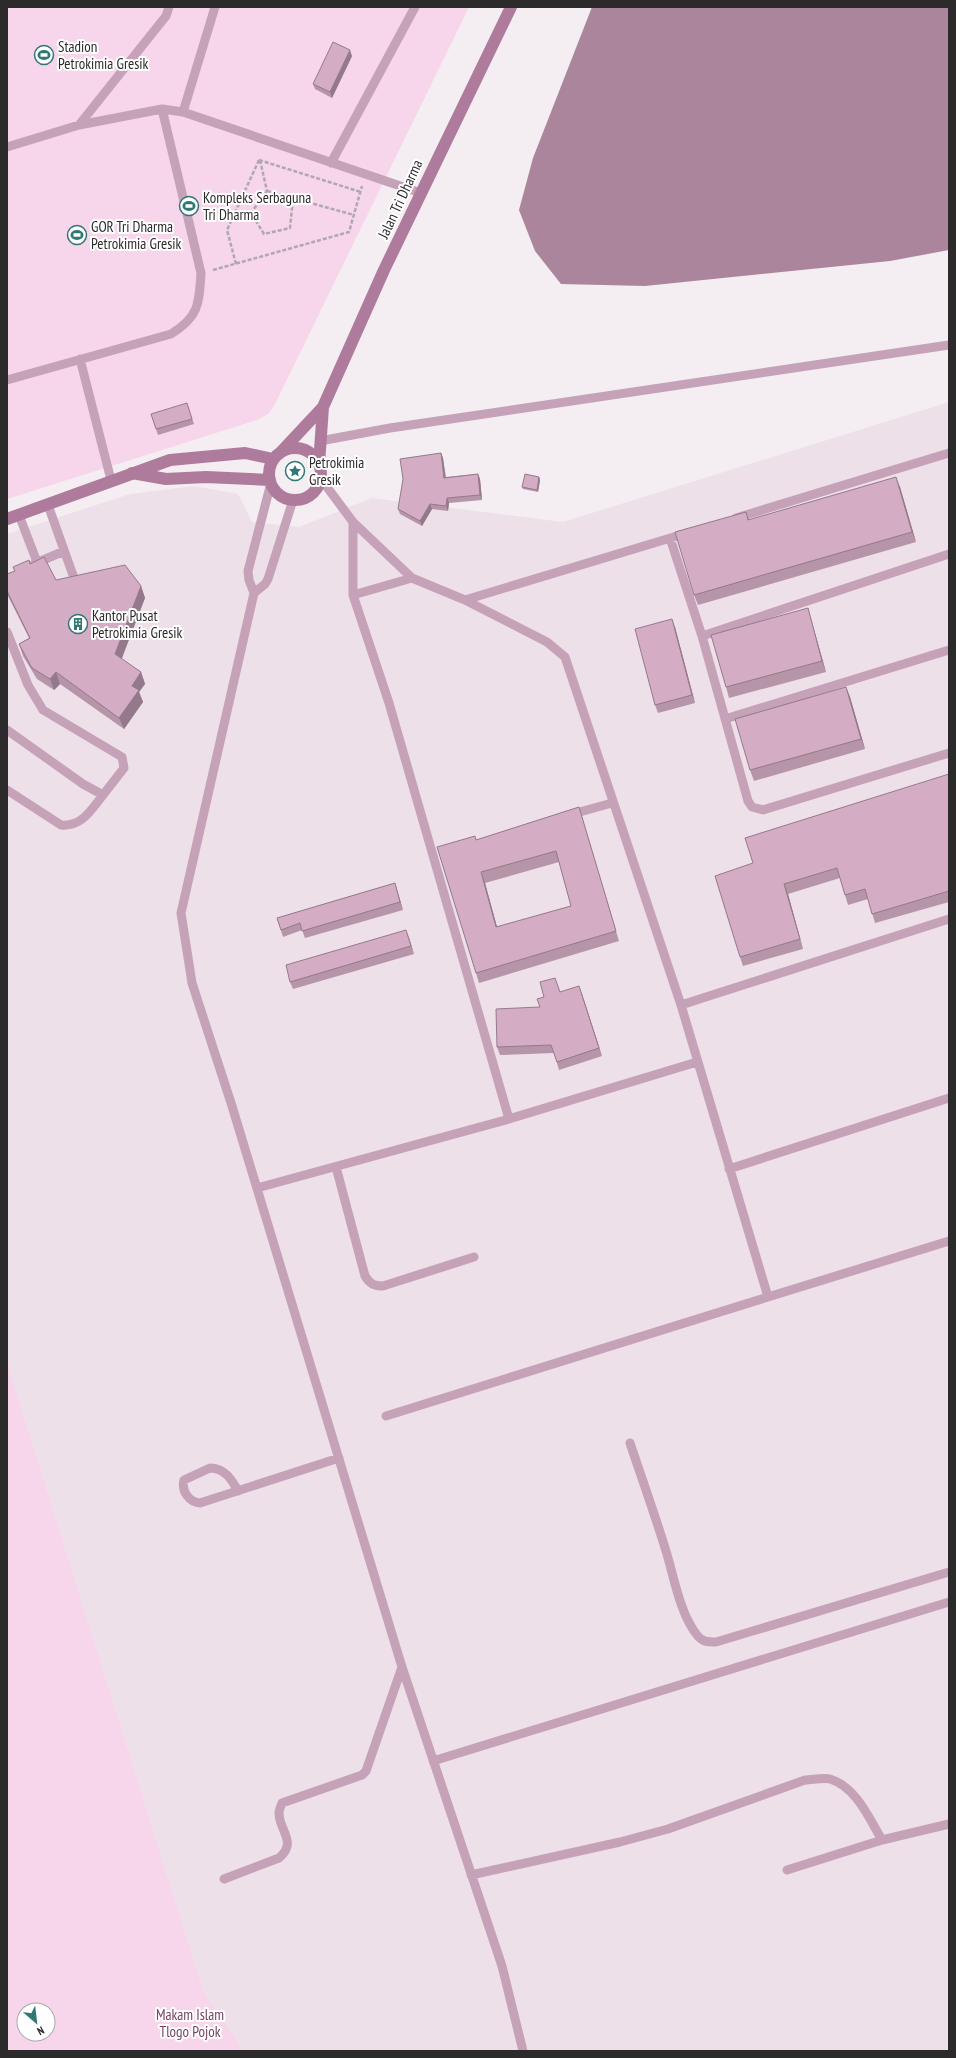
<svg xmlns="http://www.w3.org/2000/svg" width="956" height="2058" viewBox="0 0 956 2058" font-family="'PT Sans Narrow',sans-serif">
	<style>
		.built { fill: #eee0e8 }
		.green { fill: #f7d5ea; fill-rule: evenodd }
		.water { fill: #aa859c }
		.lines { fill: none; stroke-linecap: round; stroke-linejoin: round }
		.path { stroke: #aea9ac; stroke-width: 2.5; stroke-dasharray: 4 2; stroke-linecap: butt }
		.lane { stroke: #c6a2b8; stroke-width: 9 }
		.secondary { stroke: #af7b9c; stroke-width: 12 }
		.wall { fill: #b695a9; fill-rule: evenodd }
		.shaded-wall { fill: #94798a }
		.building { fill: #d4adc5; stroke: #94798a; fill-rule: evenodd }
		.labels { text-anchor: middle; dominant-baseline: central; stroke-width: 4; stroke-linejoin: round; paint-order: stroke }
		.poi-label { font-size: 15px; fill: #2d2a2c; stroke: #fff; text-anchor: start }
		.street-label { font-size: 15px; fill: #2d2a2c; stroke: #fff }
		.park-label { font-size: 15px; fill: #774365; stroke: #fff }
	</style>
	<rect width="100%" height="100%" fill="#f4edf1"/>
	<!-- built -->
	<path class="built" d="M 949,402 L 949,2051 L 244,2051 L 203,1990 L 7,1362 L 7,534 L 130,494 L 194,486 L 238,494 L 252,522 L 299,527 L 372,498 L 563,522 Z"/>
	<!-- green -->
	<path class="green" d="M 7,7 L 469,7 L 274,406 L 268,414 L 257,420 L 7,499 Z
		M 7,1362 L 203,1990 L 244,2051 L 7,2051 ZM 24,2010 L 48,2010 L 48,2034 L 24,2034 Z"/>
	<!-- water -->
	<path class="water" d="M 592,7 L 949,7 L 949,250 L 890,261 L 645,286 L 561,284 L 535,251 L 519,210 L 533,158 Z"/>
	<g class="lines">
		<!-- path -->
		<path class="path" d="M 259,160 L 361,192
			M 260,160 L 267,191
			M 267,191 L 251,213 L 264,234 L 290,228 L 293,198
			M 267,191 L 354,215
			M 236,264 L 227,230 L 259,160
			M 213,270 L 349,232 L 362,186"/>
		<!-- lane -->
		<path class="lane" d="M 183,112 L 215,7
			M 79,125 L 166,16 L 169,7
			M 7,147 L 79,125 L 162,109 L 183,112 L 421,193
			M 331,163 L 415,7
			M 80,359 L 111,480
			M 7,380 L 171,334 C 199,317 199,304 201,273 L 162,109
			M 320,441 L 390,428 L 949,345
			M 321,479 L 353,522 L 412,578 L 465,600 L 547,642 L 565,657 L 681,1005 L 768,1297 L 949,1241
			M 271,483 L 248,571 L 249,580 L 254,593 L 181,913 L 192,983 L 232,1106 L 402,1667 L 502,1966 L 523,2051
			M 48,505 L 74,578
			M 19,515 L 37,562
			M 736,518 L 949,453
			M 353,522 L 353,595 L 389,703 L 509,1119 L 697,1062
			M 670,538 L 702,636 L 748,801 L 752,807 L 763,810 L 949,753
			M 34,564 L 64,551
			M 254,593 L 265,584 L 268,579 L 293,500
			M 353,595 L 412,578
			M 465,600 L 687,533
			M 7,632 L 28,685 L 43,710 L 122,757 L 124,768 L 103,795
			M 702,636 L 949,554
			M 725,719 L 949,650
			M 7,730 L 83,784 L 103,795 C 91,810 82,827 61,825 L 7,790
			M 569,815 L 612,803
			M 681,1005 L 949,919
			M 336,1167 L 365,1276 C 370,1284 374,1286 383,1286 L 474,1257
			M 729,1169 L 949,1098
			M 257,1188 L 509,1119
			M 386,1416 L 768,1297
			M 630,1443 C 642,1479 655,1515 666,1551 C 674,1577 680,1614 697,1635 C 702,1642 708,1642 716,1642 L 949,1572
			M 238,1491 C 232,1480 225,1468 210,1468 L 184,1480 C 181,1491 189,1502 200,1503 L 339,1458
			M 433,1761 L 949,1602
			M 787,1870 L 882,1840
			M 471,1875 L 620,1842 L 668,1829 L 805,1780 C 812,1780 823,1777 830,1779 C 856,1787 869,1818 882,1840 L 949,1824
			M 224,1879 L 279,1858 C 298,1842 279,1831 279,1813 C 279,1810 281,1806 282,1803 L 362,1775 L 366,1771 L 402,1667"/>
		<!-- secondary -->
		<path class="secondary" d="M269 474a26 26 0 1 1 52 0a26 26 0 1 1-52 0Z
			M 279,454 L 323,407 L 384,270 L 511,7
			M 319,464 L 323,407
			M 132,473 L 166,479 L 206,477 L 270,480
			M 7,519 L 170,460 L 245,453 L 273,459"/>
	</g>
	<!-- wall -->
	<path class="wall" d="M 352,56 L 332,98 L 315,89 L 313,84 Z
		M 189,409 L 194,424 L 158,435 L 156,429 Z
		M 441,453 L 443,458 L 446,477 L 478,474 L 480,479 L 482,500 L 449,503 L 448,511 L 432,509 L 422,526 L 400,514 L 398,509 Z
		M 539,477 L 540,480 L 538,492 L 523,489 L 522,487 Z
		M 900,487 L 916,542 L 698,605 L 694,595 L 746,512 L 749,520 Z
		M 30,564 L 56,580 L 141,586 L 145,598 L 121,659 L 141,672 L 145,684 L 139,692 L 143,702 L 124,729 L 60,684 L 54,690 L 37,679 L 23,656 L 19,644 L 29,638 L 7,594 L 7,574 L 15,571 L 13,567 Z
		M 808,608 L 811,619 L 826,672 L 729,698 L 726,687 Z
		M 675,627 L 695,703 L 658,713 L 655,705 Z
		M 846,687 L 850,697 L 865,749 L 754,781 L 750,770 Z
		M 949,774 L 949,902 L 875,923 L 868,899 L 848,905 L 840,878 L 788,894 L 803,949 L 743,966 L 740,957 L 753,863 Z
		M 579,807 L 582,818 L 619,941 L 479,983 L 476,973 L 477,840 ZM 559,862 L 571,906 L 497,927 L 485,883 Z
		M 395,883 L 403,910 L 305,938 L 302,930 L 283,937 L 277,918 Z
		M 409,938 L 414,954 L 293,989 L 290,982 Z
		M 560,992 L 582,994 L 602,1056 L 559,1070 L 554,1053 L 500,1055 L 497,1047 L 540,1007 Z"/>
	<!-- shaded-wall -->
	<path class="shaded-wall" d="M 350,50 L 352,56 L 332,98 L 330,92 Z
		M 441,453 L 443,458 L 446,483 L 444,478 Z
		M 478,474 L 480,479 L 482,500 L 480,495 Z
		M 539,477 L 540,480 L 538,492 L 537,490 Z
		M 896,477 L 900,487 L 916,542 L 912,532 Z
		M 447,498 L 449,503 L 448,511 L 446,506 Z
		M 430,504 L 432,509 L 422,526 L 420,521 Z
		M 141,586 L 145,598 L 119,666 L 115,654 Z
		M 808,608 L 811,619 L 826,672 L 822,661 Z
		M 672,619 L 675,627 L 695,703 L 692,695 Z
		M 56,672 L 60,684 L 54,690 L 50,679 Z
		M 141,672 L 145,684 L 139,692 L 143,702 L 124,729 L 119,718 L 132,686 Z
		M 846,687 L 850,697 L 865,749 L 861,739 Z
		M 579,807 L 582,818 L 619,941 L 616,931 Z
		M 481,872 L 485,883 L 500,938 L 496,927 Z
		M 395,883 L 397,890 L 403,910 L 400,902 Z
		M 784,884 L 788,894 L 803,949 L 800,939 Z
		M 406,930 L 409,938 L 414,954 L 411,946 Z
		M 579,986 L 582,994 L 602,1056 L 599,1048 Z"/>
	<!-- building -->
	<path class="building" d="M 333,42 L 350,50 L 330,92 L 313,84 Z
		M 187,403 L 192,419 L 156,429 L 151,414 Z
		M 441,453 L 444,478 L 478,474 L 480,495 L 447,498 L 446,506 L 430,504 L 420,521 L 398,509 L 403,479 L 400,459 Z
		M 525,474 L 539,477 L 537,490 L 522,487 Z
		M 896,477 L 912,532 L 694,595 L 675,532 L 746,512 L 748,520 Z
		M 44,557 L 56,580 L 125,565 L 141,586 L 115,654 L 141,672 L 132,686 L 139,690 L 119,718 L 56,672 L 50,679 L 32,668 L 19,644 L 30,638 L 7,591 L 7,574 L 15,571 L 13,567 L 29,560 L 30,564 Z
		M 808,608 L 822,661 L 726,687 L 711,635 Z
		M 672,619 L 692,695 L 655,705 L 635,629 Z
		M 846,687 L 861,739 L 750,770 L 735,719 Z
		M 949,774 L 949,891 L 872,914 L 865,889 L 845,895 L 837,868 L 784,884 L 800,939 L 740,957 L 715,876 L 753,863 L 745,838 Z
		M 579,807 L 616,931 L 476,973 L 437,847 L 475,836 L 476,840 ZM 556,851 L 571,906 L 496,927 L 481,872 Z
		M 395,883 L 400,902 L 302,931 L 300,923 L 281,930 L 277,918 Z
		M 406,930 L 411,946 L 290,982 L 286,965 Z
		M 555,978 L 560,992 L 579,986 L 599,1048 L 557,1062 L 551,1045 L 497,1047 L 496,1009 L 540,1007 L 537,999 L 544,997 L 540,982 Z"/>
	<!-- icons -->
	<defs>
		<g id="stadium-ring" transform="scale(1)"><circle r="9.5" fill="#fff" stroke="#2f7874" stroke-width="1.5"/><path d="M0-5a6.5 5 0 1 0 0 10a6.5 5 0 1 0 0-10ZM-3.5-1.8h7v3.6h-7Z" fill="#2f7874"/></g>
		<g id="sight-ring" transform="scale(1)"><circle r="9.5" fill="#fff" stroke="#2f7874" stroke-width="1.5"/><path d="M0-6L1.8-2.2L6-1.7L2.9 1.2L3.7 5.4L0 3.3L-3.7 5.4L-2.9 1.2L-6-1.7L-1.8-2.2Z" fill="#2f7874"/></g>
		<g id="building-ring" transform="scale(1)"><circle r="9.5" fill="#fff" stroke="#2f7874" stroke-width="1.5"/><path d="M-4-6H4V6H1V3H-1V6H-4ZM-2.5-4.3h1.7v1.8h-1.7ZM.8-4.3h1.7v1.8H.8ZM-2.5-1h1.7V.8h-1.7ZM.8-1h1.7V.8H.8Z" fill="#2f7874"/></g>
	</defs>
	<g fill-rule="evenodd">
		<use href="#stadium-ring" x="44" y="55"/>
		<use href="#stadium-ring" x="189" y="206"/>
		<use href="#stadium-ring" x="77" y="235"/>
		<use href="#sight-ring" x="295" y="471"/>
		<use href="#building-ring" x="78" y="624"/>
	</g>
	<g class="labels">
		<!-- poi labels -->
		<g class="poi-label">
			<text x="58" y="46">Stadion<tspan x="58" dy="17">Petrokimia Gresik</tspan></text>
			<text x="203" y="197">Kompleks Serbaguna<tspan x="203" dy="17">Tri Dharma</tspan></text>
			<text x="91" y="226">GOR Tri Dharma<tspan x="91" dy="17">Petrokimia Gresik</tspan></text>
			<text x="309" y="462">Petrokimia<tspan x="309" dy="17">Gresik</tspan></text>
			<text x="92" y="615">Kantor Pusat<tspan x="92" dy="17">Petrokimia Gresik</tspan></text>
		</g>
		<!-- street labels -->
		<g class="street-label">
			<text transform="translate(400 199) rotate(-65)">Jalan Tri Dharma</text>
		</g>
		<!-- park labels -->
		<g class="park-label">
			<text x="190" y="2014">Makam Islam<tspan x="190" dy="17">Tlogo Pojok</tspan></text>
		</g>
	</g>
	<!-- border -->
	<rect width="956" height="2058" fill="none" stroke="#2d2a2c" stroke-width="16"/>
	<!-- north arrow -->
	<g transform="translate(36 2022) rotate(152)"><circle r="19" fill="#ffffff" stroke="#abaaab"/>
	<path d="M0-3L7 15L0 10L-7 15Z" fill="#2f7874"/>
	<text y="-6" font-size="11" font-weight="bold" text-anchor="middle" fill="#2d2a2c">N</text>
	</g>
</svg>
